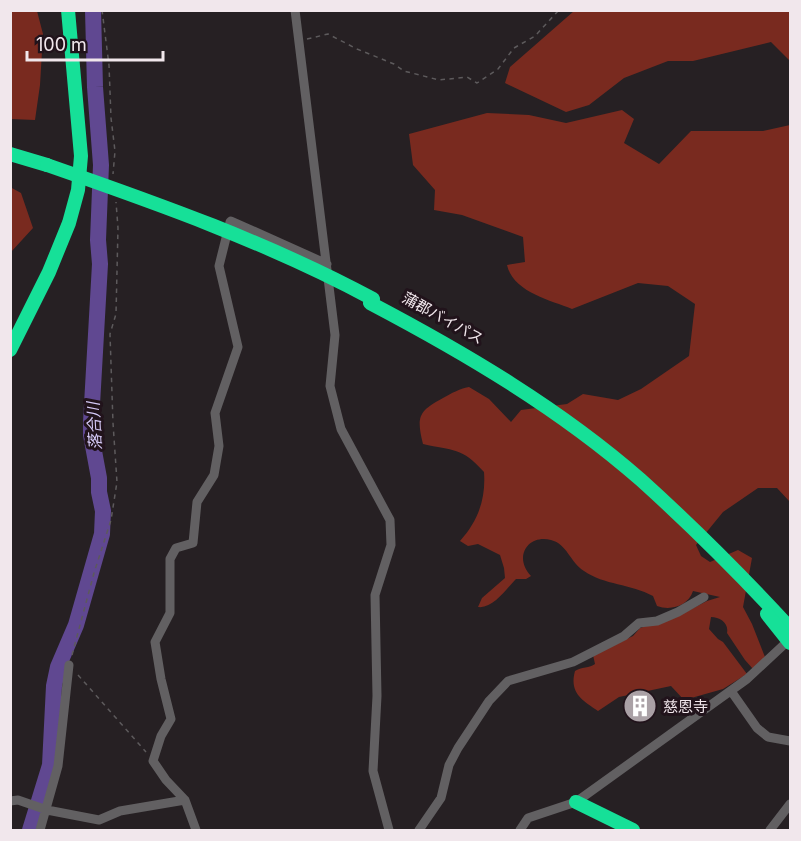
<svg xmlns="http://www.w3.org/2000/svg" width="801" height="841" viewBox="0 0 801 841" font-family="Inter,'Noto Sans JP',sans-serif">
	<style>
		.forest { fill: #792a1f }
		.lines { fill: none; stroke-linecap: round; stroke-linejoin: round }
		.river { stroke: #604891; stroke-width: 16 }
		.building { fill: #433d3f }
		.path { stroke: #5d5a5c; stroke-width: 1.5; stroke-dasharray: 4.5 4.5; stroke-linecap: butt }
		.street { stroke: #626062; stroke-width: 9 }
		.fast { stroke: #16e098; stroke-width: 14 }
		.fast-bridge { stroke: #16e098; stroke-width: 14 }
		.labels { text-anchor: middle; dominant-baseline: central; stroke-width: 6; stroke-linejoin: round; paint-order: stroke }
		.street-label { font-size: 15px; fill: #f1e7ec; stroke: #21131b }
		.poi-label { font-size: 15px; fill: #f1e7ec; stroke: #21131b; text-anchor: start }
		.water-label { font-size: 16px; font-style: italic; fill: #d5caf7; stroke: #21131b }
	</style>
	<rect width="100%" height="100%" fill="#262023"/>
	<!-- forest -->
	<path class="forest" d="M 11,10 L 37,11 L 43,34 L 40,85 L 35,120 L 11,119 Z
		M 574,11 L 790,11 L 790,61 L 771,42 L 693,61 L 668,61 L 624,78 L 589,105 L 566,112 L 505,83 L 510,67 Z
		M 622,110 L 634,119 L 624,143 L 659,164 L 691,131 L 763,131 L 790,125 L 790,502 L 777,488 L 758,488 L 723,512 L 696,545 L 701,556 L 710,562 L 738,550 L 752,558 L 743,607 L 752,624 L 765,657 L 753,669 L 745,660 L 727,633 C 729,623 720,617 711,617 L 709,629 L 718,639 L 723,642 L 747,674 L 723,689 L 684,700 L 671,686 L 619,697 L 598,711 C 582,700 569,693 575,671 C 581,667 590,668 595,664 L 593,655 L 633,636 L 640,628 L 678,616 L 707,601 L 720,597 L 693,591 C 688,606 671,611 657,606 L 653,596 C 631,584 604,585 584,571 C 570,562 567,544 551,540 C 528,534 513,557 531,576 L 526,579 L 516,579 C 506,589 493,609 478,607 L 482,598 L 505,578 L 504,568 L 500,555 L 478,544 L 468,546 L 460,541 C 478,521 486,499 484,472 C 462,447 453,451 423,444 C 416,416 419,411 443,398 C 452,393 459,389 469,387 L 489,399 L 511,422 L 521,410 L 567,404 L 583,394 L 618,400 L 641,389 L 689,356 L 695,304 L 668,286 L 638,283 L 572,309 C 550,300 513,292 507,265 L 525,262 L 523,237 L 462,215 L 434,210 L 435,190 L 413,165 L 409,134 L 487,113 L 529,115 L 566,123 Z
		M 10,187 L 21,193 L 33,228 L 11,252 Z"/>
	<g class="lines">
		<!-- river -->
		<path class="river" d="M 30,830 L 50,765 L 54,686 L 58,667 L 76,625 L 102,534 L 103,511 L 99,492 L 99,478 L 91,435 L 91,422 L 100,264 L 98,240 L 101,165 L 95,87 L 93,10"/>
	</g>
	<!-- building -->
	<path class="building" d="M 644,694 L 649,714 L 636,719 L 631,698 Z"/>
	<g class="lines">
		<!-- path -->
		<path class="path" d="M 102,10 L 109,65 L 111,118 L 115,151 L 113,174
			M 307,39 L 328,34 L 357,49 L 394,64 L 404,71 L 439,80 L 467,77 L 477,83 L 498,69 L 514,48 L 535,36 L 559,10
			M 790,288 L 790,297
			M 72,655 L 94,573 L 111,520 L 117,482 L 113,423 L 110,334 L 116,314 L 118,228 L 116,202
			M 78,675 L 146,752"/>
		<!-- street -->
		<path class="street" d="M 295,10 L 335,335 L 330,386 L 341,429 L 390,520 L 391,545 L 375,595 L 377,696 L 373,771 L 389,830
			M 731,691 L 757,728 L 768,737 L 790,741
			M 10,801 L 18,800 L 47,810 L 99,820 L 120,811 L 185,800
			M 40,830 L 58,766 L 69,665
			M 196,830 L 185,800 L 166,780 L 153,761 L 161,736 L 171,719 L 161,679 L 155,642 L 170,613 L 170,559 L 176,548 L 193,543 L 197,502 L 214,475 L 219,446 L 215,413 L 238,347 L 219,266 L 230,222 L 231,221 L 327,264
			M 419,830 L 441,798 L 449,765 L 458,748 L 489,701 L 508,681 L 573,662 L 624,636 L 639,623 L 657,621 L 678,612 L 704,597
			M 520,830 L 528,818 L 576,802 L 747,679 L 790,639
			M 770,830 L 790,804"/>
		<!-- fast -->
		<path class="fast" d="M 10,154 L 47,165
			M 370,303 C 465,353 560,409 641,480 C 693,527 743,577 790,628
			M 10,350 L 49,272 L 69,223 L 78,190 L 81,156 L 68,10
			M 576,802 L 633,830"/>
		<!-- fast-bridge -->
		<path class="fast-bridge" d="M 47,165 C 159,204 269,243 373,299
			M 767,614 L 790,643"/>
	</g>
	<!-- icons -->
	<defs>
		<g id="building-disc" transform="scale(1.725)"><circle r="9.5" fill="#aaa1a6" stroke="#21131b"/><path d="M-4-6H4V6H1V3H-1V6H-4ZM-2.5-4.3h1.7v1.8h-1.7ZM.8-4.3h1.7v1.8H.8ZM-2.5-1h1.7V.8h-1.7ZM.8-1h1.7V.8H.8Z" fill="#fff"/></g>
	</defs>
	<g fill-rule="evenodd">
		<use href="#building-disc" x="640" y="706"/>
	</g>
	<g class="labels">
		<!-- street labels -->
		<g class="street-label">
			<text transform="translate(443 318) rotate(29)">蒲郡バイパス</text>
		</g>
		<!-- poi labels -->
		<g class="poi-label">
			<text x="663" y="706">慈恩寺</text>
		</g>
		<!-- water labels -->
		<g class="water-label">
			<text transform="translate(94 426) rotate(-93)">落合川</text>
		</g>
	</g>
	<!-- border -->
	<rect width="801" height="841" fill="none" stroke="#f1e7ec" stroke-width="24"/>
	<!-- scale -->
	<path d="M27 51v9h136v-9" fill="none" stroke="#f1e7ec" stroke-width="3"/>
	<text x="36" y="51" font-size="18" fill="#f1e7ec" stroke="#21131b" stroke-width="4.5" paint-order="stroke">100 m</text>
</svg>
